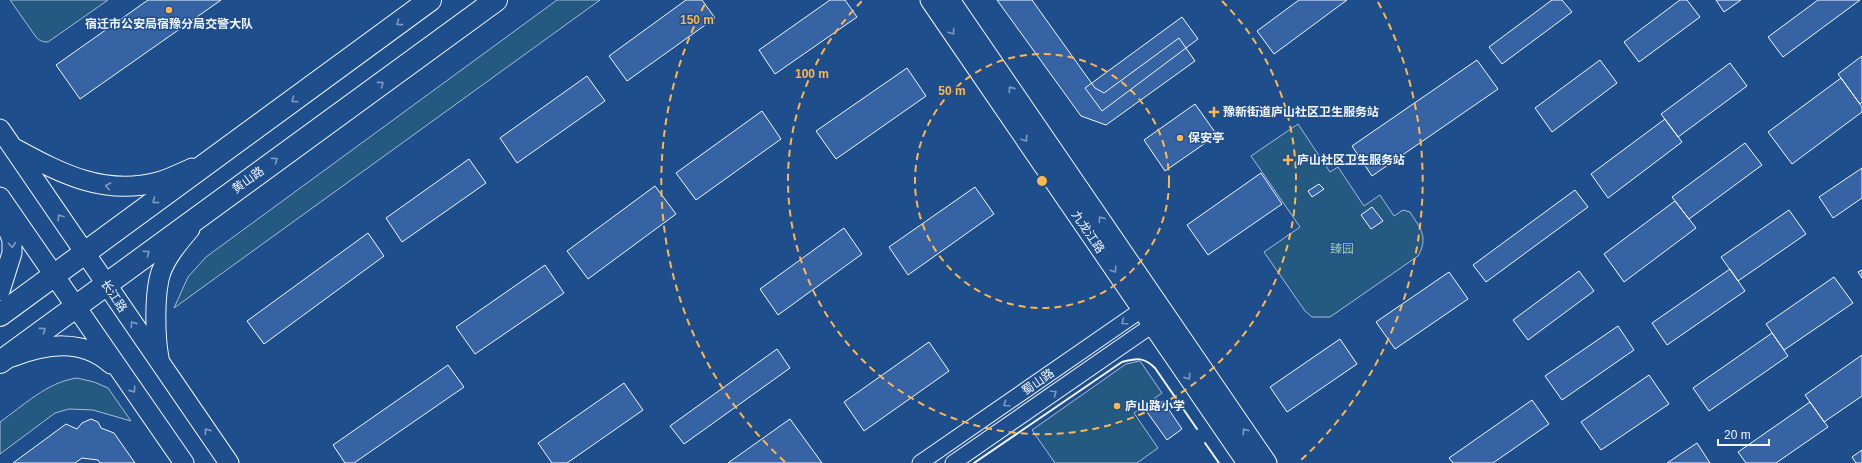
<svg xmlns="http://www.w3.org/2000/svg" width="1862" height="463" viewBox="0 0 1862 463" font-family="Helvetica,'Noto Sans SC',sans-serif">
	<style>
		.green { fill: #245a82; stroke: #a8bbd7 }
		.building { fill: #3563a3; stroke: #f2f6ff }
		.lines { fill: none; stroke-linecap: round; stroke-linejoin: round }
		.minor-casing { stroke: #f2f6ff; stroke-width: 17 }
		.tertiary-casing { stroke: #f2f6ff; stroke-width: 21 }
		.secondary-casing { stroke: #f2f6ff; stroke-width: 24 }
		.minor { stroke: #1f4e8c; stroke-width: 15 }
		.tertiary { stroke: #1f4e8c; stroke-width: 19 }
		.secondary { stroke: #1f4e8c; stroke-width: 22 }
		.wall { stroke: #f2f6ff; stroke-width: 2 }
		.oneway { stroke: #7e9ac0 }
		.ring { fill: none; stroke: #ffb74d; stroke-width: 2; stroke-dasharray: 7 5 }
		.poi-dot { fill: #ffb74d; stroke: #1f4e8c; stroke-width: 1.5 }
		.labels { text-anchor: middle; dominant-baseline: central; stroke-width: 3; stroke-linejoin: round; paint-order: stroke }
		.poi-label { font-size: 12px; font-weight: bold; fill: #f2f6ff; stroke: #1f4e8c; text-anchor: start }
		.street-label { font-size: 12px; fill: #f2f6ff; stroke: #1f4e8c }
		.park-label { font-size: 12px; fill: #97c8a6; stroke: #1f4e8c }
		.centre { fill: #ffb74d; stroke: #1f4e8c; stroke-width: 2 }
		.ring-label { font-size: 12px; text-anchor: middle; font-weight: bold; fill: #ffb74d; stroke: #1f4e8c; stroke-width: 3; stroke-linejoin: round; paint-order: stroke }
	</style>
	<rect width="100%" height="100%" fill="#1f4e8c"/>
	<!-- green -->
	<path class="green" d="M 10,0 L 108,0 L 48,42 C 42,42 40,41 36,37 Z
		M 557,0 L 600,0 L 174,308 L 188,277 L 206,257 Z
		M 1298,124 L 1330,172 L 1338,167 L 1364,206 L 1380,195 L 1394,216 L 1403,210 L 1410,212 C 1420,228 1429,237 1418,256 L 1330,317 L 1312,317 L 1305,311 L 1264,252 L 1300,227 L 1251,156 Z
		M 1140,361 L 1162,393 L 1134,413 L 1158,448 L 1137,463 L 1055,463 L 1032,430 L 1126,364 Z
		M 77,378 L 94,382 L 108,388 L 131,421 L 93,410 L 69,409 L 55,413 L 0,454 L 0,422 C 23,406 47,382 77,378 Z"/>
	<!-- building -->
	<path class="building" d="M 148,0 L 221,0 L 80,99 L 56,65 Z
		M 686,0 L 702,0 L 715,18 L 627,81 L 609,56 Z
		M 830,0 L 845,0 L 857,17 L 775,74 L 759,50 Z
		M 997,0 L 1032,0 L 1095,88 L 1104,93 L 1179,38 L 1195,61 L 1106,125 L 1081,116 Z
		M 1299,0 L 1347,0 L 1274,54 L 1257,31 Z
		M 1552,0 L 1562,0 L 1572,12 L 1502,64 L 1489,47 Z
		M 1680,0 L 1687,0 L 1700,17 L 1639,62 L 1624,42 Z
		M 1716,0 L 1741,0 L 1724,12 Z
		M 1818,0 L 1860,0 L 1783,57 L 1768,37 Z
		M 1182,17 L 1198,39 L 1102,111 L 1085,88 Z
		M 1862,56 L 1862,102 L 1860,104 L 1838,74 Z
		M 1477,60 L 1498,89 L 1372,176 L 1352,146 Z
		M 1600,60 L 1617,83 L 1552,132 L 1535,108 Z
		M 1730,63 L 1747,86 L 1678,137 L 1661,114 Z
		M 907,68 L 926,96 L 836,159 L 816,131 Z
		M 587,76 L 605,101 L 517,163 L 500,138 Z
		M 1841,78 L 1862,107 L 1862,112 L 1792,164 L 1768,132 Z
		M 1195,104 L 1217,135 L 1165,171 L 1144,140 Z
		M 762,111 L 781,139 L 696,200 L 676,173 Z
		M 1665,119 L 1682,142 L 1608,198 L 1591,174 Z
		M 1745,143 L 1762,165 L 1689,219 L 1672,197 Z
		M 469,159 L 486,183 L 402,242 L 386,218 Z
		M 1862,168 L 1862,198 L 1833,218 L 1819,197 Z
		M 1261,173 L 1282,204 L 1208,255 L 1187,225 Z
		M 1319,184 L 1324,189 L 1312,197 L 1308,191 Z
		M 655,186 L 676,214 L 588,279 L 567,251 Z
		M 975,187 L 994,214 L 908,275 L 889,247 Z
		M 1575,190 L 1588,207 L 1486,282 L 1473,265 Z
		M 1675,201 L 1696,228 L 1624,282 L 1604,254 Z
		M 1372,207 L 1383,221 L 1371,229 L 1361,215 Z
		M 1789,210 L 1806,234 L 1738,281 L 1721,257 Z
		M 844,228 L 862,254 L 778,315 L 760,289 Z
		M 368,233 L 384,256 L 264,344 L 247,321 Z
		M 545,265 L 564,293 L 475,354 L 456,327 Z
		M 1730,269 L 1745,291 L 1667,345 L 1652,323 Z
		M 1862,270 L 1862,278 L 1858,272 Z
		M 1579,271 L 1594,291 L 1528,340 L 1513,320 Z
		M 1449,272 L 1468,299 L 1395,349 L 1376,322 Z
		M 1834,277 L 1853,303 L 1784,350 L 1766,324 Z
		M 1618,326 L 1634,350 L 1562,400 L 1545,376 Z
		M 1772,333 L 1788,356 L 1709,411 L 1693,388 Z
		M 1340,339 L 1357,364 L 1287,412 L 1270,387 Z
		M 929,342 L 949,371 L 864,431 L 844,402 Z
		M 777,349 L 790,368 L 684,444 L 670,426 Z
		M 1862,355 L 1862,396 L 1824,422 L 1805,395 Z
		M 448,365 L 464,387 L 354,463 L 345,463 L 333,445 Z
		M 1649,375 L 1669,404 L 1601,450 L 1581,422 Z
		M 624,383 L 643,410 L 567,463 L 552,463 L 538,443 Z
		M 1532,400 L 1549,424 L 1493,463 L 1453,463 L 1449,458 Z
		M 1163,401 L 1182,429 L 1167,440 L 1147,412 Z
		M 1810,402 L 1828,427 L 1776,463 L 1746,463 L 1738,452 Z
		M 91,419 L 98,422 L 101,428 L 114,433 L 135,463 L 100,463 L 98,460 L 82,458 L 75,463 L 13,463 L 66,424 L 77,429 L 82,423 Z
		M 790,419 L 822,463 L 728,463 Z
		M 1697,443 L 1710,463 L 1667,463 Z
		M 1862,450 L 1862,463 L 1856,463 L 1852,457 Z"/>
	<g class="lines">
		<!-- minor casing -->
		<g class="minor-casing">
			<path id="minor" d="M 920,463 L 1150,304
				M 953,463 L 1161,319"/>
		</g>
		<!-- tertiary casing -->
		<g class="tertiary-casing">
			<path id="tertiary" d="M 930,0 L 1247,463
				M 950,0 L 1267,463
				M 0,129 L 229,463
				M 16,149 C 62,174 104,196 158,182 C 169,179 181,173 192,168
				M 0,197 L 184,463
				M 0,291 L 12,253 L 12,240 L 1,212
				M 12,357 C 44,344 83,338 111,364
				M 159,358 C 155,337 154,293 161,272 C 167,256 179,242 190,229"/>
		</g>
		<!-- secondary casing -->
		<g class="secondary-casing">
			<path id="secondary" d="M 0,315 L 430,0
				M 0,362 L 496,0"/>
		</g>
		<!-- minor -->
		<use href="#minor" class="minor"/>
		<!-- tertiary -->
		<use href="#tertiary" class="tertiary"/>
		<!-- secondary -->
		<use href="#secondary" class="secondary"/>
		<!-- wall -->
		<path class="wall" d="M 1205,443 L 1219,463
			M 974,463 L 1122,362 C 1137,358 1144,357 1155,368 L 1197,429"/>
	</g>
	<!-- one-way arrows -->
	<defs><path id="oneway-chevron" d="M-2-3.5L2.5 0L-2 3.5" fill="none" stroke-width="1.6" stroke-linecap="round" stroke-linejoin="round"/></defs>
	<g class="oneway">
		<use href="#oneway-chevron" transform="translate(399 23) rotate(144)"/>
		<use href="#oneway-chevron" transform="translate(952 32) rotate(56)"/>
		<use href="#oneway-chevron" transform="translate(381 84) rotate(-36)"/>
		<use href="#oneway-chevron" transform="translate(1011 89) rotate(-125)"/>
		<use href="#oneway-chevron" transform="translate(294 100) rotate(144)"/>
		<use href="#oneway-chevron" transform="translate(1025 139) rotate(56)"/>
		<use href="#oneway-chevron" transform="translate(275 160) rotate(-36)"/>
		<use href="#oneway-chevron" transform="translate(108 186) rotate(-168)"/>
		<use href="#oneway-chevron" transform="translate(155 201) rotate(144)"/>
		<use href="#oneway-chevron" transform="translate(60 217) rotate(-124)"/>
		<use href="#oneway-chevron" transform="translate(1101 219) rotate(-125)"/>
		<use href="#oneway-chevron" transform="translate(12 245) rotate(85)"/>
		<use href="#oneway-chevron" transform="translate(147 253) rotate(-36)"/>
		<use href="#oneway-chevron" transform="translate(1114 270) rotate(56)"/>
		<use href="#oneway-chevron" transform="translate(1124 322) rotate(145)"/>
		<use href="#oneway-chevron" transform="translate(133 324) rotate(-125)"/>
		<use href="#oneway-chevron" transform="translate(43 330) rotate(-37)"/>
		<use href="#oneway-chevron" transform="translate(1188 377) rotate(55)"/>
		<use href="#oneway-chevron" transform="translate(133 390) rotate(55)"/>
		<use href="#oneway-chevron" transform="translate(1054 393) rotate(-35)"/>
		<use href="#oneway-chevron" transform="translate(1006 404) rotate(145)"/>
		<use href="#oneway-chevron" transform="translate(207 431) rotate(-125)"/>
		<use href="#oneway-chevron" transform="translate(1245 431) rotate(-124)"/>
	</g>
	<!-- distance rings -->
	<g class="ring">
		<circle cx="1042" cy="181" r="127"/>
		<path d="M1222 1A254 254 0 1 1 862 1"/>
		<path d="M785 462A381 381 0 0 1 706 2M1378 2A381 381 0 0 1 1299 462"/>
	</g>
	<!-- markers -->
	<g class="poi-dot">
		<circle cx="169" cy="10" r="4"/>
		<path d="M1212 106h4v4h4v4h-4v4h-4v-4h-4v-4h4z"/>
		<circle cx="1180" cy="138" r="4"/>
		<path d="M1286 154h4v4h4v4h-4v4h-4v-4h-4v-4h4z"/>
		<circle cx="1117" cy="406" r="4"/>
	</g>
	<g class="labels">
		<!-- poi labels -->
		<g class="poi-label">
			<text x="169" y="24" text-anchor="middle">宿迁市公安局宿豫分局交警大队</text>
			<text x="1223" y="112">豫新街道庐山社区卫生服务站</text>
			<text x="1188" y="138">保安亭</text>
			<text x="1297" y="160">庐山社区卫生服务站</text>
			<text x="1125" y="406">庐山路小学</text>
		</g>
		<!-- street labels -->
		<g class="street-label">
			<text transform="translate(248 180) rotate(-36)">黄山路</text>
			<text transform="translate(1088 232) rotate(56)">九龙江路</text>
			<text transform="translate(114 296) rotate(56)">长江路</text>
			<text transform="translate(1038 382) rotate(-35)">蜀山路</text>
		</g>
		<!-- park labels -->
		<g class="park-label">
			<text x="1342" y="249">臻园</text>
		</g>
	</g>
	<circle cx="1042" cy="181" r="6" class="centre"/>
	<g class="ring-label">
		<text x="697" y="24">150 m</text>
		<text x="812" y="78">100 m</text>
		<text x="952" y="95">50 m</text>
	</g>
	<!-- scale -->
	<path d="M1718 439v6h51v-6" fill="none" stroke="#f2f6ff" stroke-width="2"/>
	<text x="1724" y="439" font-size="12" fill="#f2f6ff" stroke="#1f4e8c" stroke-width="3" paint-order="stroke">20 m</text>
</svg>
